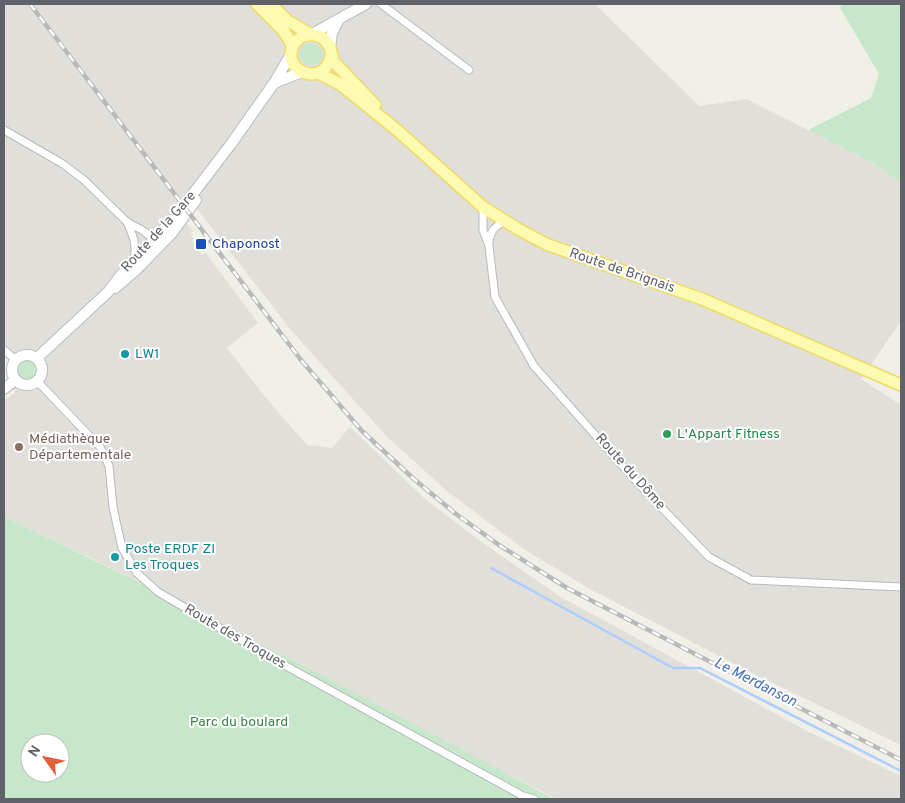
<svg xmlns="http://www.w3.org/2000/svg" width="905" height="803" viewBox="0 0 905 803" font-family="Overpass,sans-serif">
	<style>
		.industrial { fill: #e0dfda }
		.green { fill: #c6e7ca; fill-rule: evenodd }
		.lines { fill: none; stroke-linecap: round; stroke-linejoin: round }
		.stream { stroke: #accefd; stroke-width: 2.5 }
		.street-casing { stroke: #b8b9be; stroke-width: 9 }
		.secondary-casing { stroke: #b9bbc1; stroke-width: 12 }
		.primary-casing { stroke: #eeda64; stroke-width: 14 }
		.street { stroke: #fff; stroke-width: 7 }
		.secondary { stroke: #fff; stroke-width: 10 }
		.primary { stroke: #fdfbb1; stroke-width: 11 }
		.rail-casing { stroke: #b8b9b9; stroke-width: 4.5 }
		.rail { stroke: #fff; stroke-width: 2.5; stroke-dasharray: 8; stroke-linecap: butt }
		.transit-dot { fill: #1a4fb4; stroke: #fff; stroke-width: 2 }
		.culture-dot { fill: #0f9aa8; stroke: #fff; stroke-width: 2 }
		.leisure-dot { fill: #2e9e5b; stroke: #fff; stroke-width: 2 }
		.education-dot { fill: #8d6e63; stroke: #fff; stroke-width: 2 }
		.labels { text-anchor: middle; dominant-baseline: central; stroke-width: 4; stroke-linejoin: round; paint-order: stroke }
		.street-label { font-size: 14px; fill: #5f6268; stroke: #fff }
		.transit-label { font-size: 14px; fill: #164399; stroke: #fff; text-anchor: start }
		.culture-label { font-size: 14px; fill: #0d838f; stroke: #fff; text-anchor: start }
		.leisure-label { font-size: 14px; fill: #27864d; stroke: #fff; text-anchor: start }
		.education-label { font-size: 14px; fill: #785e54; stroke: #fff; text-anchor: start }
		.park-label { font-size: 14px; fill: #388546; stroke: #fff }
		.water-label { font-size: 15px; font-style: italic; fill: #4a71b9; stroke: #fff }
	</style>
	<rect width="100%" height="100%" fill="#f1f0e8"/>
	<!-- industrial -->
	<path class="industrial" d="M 4,4 L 595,4 L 699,106 L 747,99 L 873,163 L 901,183 L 901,321 L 861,379 L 901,405 L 901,745 L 752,673 L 592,590 L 525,550 L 447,491 L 387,437 L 291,330 L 197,209 L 187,224 L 193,231 L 190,233 L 194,239 L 192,241 L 202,255 L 206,253 L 258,323 L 227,348 L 266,398 L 307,445 L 332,448 L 350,427 L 424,498 L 479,540 L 559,596 L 807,731 L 901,776 L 901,799 L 556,799 L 93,559 L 4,517 L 4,400 L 15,393 L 8,348 L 4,345 Z"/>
	<!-- green -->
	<path class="green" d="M 843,4 L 901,4 L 901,183 L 873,163 L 808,130 L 871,98 L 879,74 L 840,8 Z
		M300 54a11 11 0 1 1 22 0a11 11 0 1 1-22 0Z
		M18 370a9 9 0 1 1 18 0a9 9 0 1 1-18 0Z
		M 4,517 C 190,605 373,701 554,799 L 4,799 ZM 30,743 L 60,743 L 60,773 L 30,773 Z"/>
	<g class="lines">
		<!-- stream -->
		<path class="stream" d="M 491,568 L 673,668 L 700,668 L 901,771"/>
		<!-- street casing -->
		<g class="street-casing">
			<path id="street" d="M 381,4 L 469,70
				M 4,130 L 63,164 L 84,180 L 127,222 L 142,230 L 155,240
				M 483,207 L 483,230 L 489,246 L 495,297 L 534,366 L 636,481 L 709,557 L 751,580 L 901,587
				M 127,222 C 133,235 137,245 134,260
				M 489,243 C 490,231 494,227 505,221
				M 4,350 L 16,360
				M 38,382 L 100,447 L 109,466 L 113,507 L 122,548 L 137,573 L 158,592 L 277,661 L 523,796 L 534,799"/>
		</g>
		<!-- secondary casing -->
		<g class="secondary-casing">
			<path id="secondary" d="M 312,34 L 366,4
				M 330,47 L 332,33 L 339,19
				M 274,83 L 302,72
				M 115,288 L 136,270 L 172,233 L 196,200
				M12 370a15 15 0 1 1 30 0a15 15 0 1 1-30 0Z
				M 37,358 L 108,292 L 120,276 L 176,216 L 231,144 L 274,83 L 291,54
				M 4,389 L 15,380"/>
		</g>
		<!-- primary casing -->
		<g class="primary-casing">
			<path id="primary" d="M 257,4 L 283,30 L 293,46
				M 270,4 L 288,21 L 310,34
				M 331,56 C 324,89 281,71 293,46 C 300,32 320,31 328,44 C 332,49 331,56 334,62 L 375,105
				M 318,73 L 340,84 L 397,130 L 483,207 L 518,229 L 546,244 L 702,299 L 901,385"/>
		</g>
		<!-- street -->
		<use href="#street" class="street"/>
		<!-- secondary -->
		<use href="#secondary" class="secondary"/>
		<!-- primary -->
		<use href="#primary" class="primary"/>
		<!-- rail casing -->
		<g class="rail-casing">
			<path id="rail" d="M 30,4 L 301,360 L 362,431 L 415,480 L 456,514 L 499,545 L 567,588 L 901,760"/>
		</g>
		<!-- rail -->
		<use href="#rail" class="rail"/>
	</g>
	<!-- markers -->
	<rect class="transit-dot" x="195" y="238" width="12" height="12" rx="2.5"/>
	<g class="culture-dot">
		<circle cx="125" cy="354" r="5"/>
		<circle cx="115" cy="557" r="5"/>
	</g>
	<circle class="leisure-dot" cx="667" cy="434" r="5"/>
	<circle class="education-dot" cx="19" cy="447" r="5"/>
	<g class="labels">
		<!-- street labels -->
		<g class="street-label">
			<text transform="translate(159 232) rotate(-48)">Route de la Gare</text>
			<text transform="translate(622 271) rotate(19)">Route de Brignais</text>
			<text transform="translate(630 472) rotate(48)">Route du Dôme</text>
			<text transform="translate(235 637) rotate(30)">Route des Troques</text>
		</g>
		<!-- transit labels -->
		<g class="transit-label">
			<text x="212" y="244">Chaponost</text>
		</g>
		<!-- culture labels -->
		<g class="culture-label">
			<text x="135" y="354">LW1</text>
			<text x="125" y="549">Poste ERDF ZI<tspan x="125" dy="16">Les Troques</tspan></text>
		</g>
		<!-- leisure labels -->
		<g class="leisure-label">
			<text x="677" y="434">L'Appart Fitness</text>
		</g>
		<!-- education labels -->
		<g class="education-label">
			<text x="29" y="439">Médiathèque<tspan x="29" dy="16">Départementale</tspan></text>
		</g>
		<!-- park labels -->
		<g class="park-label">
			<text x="239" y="722">Parc du boulard</text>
		</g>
		<!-- water labels -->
		<g class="water-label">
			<text transform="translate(755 683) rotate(27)">Le Merdanson</text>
		</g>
	</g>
	<!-- border -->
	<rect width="905" height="803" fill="none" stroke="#5f6268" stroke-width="10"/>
	<!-- north arrow -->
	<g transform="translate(45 758) rotate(303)"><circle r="24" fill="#ffffff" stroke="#bfc0c3"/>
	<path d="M0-4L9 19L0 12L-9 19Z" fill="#e55f3a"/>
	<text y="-8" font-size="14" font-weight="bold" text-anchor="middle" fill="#5f6268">N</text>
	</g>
</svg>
